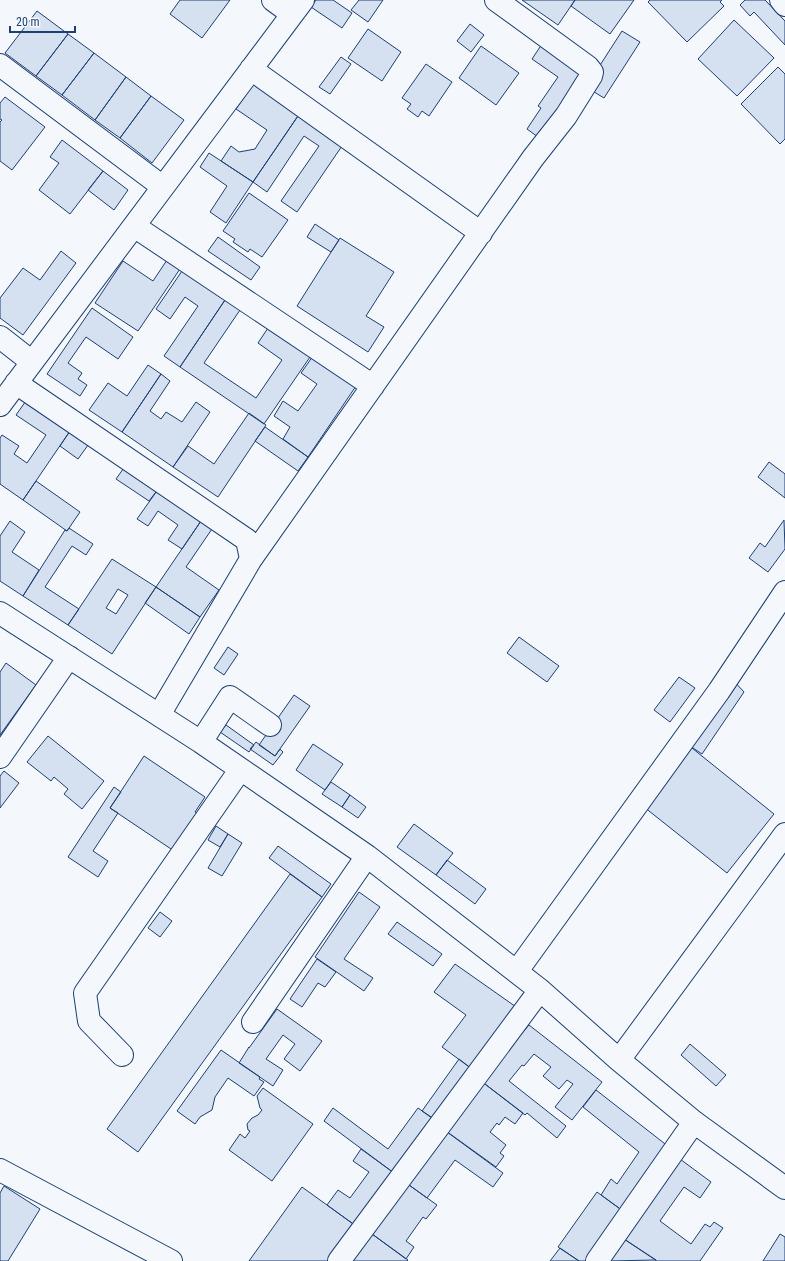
<svg xmlns="http://www.w3.org/2000/svg" width="785" height="1261" viewBox="0 0 785 1261" font-family="'Roboto Condensed',sans-serif">
	<style>
		.building { fill: #d5e0f0; stroke: #1d3f73; fill-rule: evenodd }
		.lines { fill: none; stroke-linecap: round; stroke-linejoin: round }
		.minor-casing { stroke: #1d3f73; stroke-width: 24 }
		.minor { stroke: #f4f7fb; stroke-width: 22 }
	</style>
	<rect width="100%" height="100%" fill="#f4f7fb"/>
	<!-- building -->
	<path class="building" d="M 180,0 L 230,0 L 202,38 L 170,14 Z
		M 316,0 L 333,0 L 352,13 L 342,28 L 311,7 Z
		M 359,0 L 383,0 L 368,22 L 351,10 Z
		M 522,0 L 575,0 L 558,25 Z
		M 575,0 L 634,0 L 610,34 L 571,6 Z
		M 650,0 L 722,0 L 720,2 L 724,6 L 687,42 L 648,2 Z
		M 745,0 L 765,0 L 785,21 L 785,45 L 754,12 L 750,16 L 740,5 Z
		M 37,11 L 68,34 L 36,76 L 5,53 Z
		M 734,20 L 774,58 L 737,96 L 698,59 Z
		M 470,24 L 484,35 L 471,52 L 457,41 Z
		M 368,29 L 401,52 L 382,81 L 348,58 Z
		M 622,31 L 640,42 L 604,98 L 586,87 Z
		M 68,34 L 94,53 L 62,95 L 36,76 Z
		M 544,41 L 588,72 L 538,137 L 527,129 L 541,108 L 538,106 L 558,77 L 532,59 Z
		M 481,46 L 519,73 L 496,105 L 459,78 Z
		M 94,53 L 126,77 L 95,120 L 62,95 Z
		M 341,57 L 351,64 L 330,94 L 319,87 Z
		M 426,64 L 452,82 L 429,116 L 422,111 L 418,117 L 407,109 L 411,104 L 402,98 Z
		M 778,67 L 785,74 L 785,139 L 780,144 L 741,104 Z
		M 126,77 L 151,96 L 120,138 L 95,120 Z
		M 255,82 L 300,113 L 253,182 L 221,161 L 231,146 L 239,152 L 255,149 L 267,130 L 236,109 Z
		M 151,96 L 184,120 L 152,163 L 120,138 Z
		M 5,97 L 45,127 L 12,170 L 0,161 L 0,122 L 2,120 L 0,119 L 0,103 Z
		M 300,113 L 344,143 L 297,212 L 281,201 L 319,146 L 304,136 L 267,192 L 253,182 Z
		M 62,140 L 103,171 L 70,214 L 39,190 L 59,163 L 50,157 Z
		M 209,153 L 253,182 L 226,223 L 210,212 L 227,186 L 200,167 Z
		M 103,171 L 128,190 L 114,210 L 88,190 Z
		M 249,193 L 288,220 L 262,257 L 250,249 L 248,252 L 233,242 L 235,239 L 223,231 Z
		M 315,224 L 339,240 L 331,252 L 307,237 Z
		M 218,237 L 260,267 L 251,280 L 208,251 Z
		M 340,238 L 394,272 L 366,316 L 384,327 L 368,352 L 297,306 Z
		M 61,251 L 76,263 L 23,335 L 0,318 L 0,298 L 23,268 L 40,280 Z
		M 171,254 L 184,263 L 138,331 L 95,303 L 123,261 L 153,281 Z
		M 182,271 L 225,300 L 180,367 L 164,356 L 198,306 L 185,297 L 170,319 L 156,309 Z
		M 225,300 L 240,310 L 204,363 L 256,398 L 282,360 L 258,343 L 268,328 L 310,357 L 264,424 L 180,367 Z
		M 92,308 L 133,337 L 118,359 L 86,337 L 68,363 L 82,373 L 78,379 L 87,385 L 80,396 L 47,374 Z
		M 313,356 L 356,386 L 308,457 L 283,439 L 290,427 L 274,416 L 283,401 L 298,411 L 317,384 L 301,373 Z
		M 148,365 L 161,374 L 122,432 L 89,410 L 108,383 L 127,396 Z
		M 161,374 L 170,381 L 150,411 L 161,419 L 166,412 L 182,422 L 196,402 L 210,412 L 173,467 L 122,432 Z
		M 28,398 L 72,428 L 23,500 L 0,484 L 0,438 L 2,435 L 19,446 L 14,454 L 27,463 L 46,435 L 16,415 Z
		M 249,413 L 266,425 L 218,497 L 173,467 L 188,446 L 214,464 Z
		M 265,427 L 308,457 L 298,471 L 255,441 Z
		M 72,428 L 91,441 L 78,459 L 60,446 Z
		M 769,462 L 785,474 L 785,498 L 758,477 Z
		M 126,465 L 159,488 L 149,501 L 116,479 Z
		M 36,481 L 80,512 L 67,531 L 23,500 Z
		M 159,488 L 203,518 L 182,549 L 168,540 L 178,525 L 158,511 L 148,526 L 137,519 Z
		M 203,518 L 214,526 L 186,567 L 219,590 L 200,617 L 156,587 Z
		M 784,520 L 785,549 L 768,572 L 749,558 L 760,543 L 765,547 Z
		M 10,521 L 25,532 L 12,552 L 39,570 L 23,596 L 0,581 L 0,536 Z
		M 69,528 L 93,544 L 86,555 L 72,546 L 45,587 L 79,609 L 68,625 L 23,596 L 65,530 L 67,531 Z
		M 112,559 L 156,587 L 112,654 L 68,625 ZM 118,589 L 128,595 L 116,614 L 106,608 Z
		M 156,587 L 200,617 L 189,634 L 145,603 Z
		M 519,637 L 559,666 L 547,682 L 507,653 Z
		M 228,647 L 238,654 L 224,675 L 214,668 Z
		M 6,663 L 36,685 L 0,735 L 0,672 Z
		M 679,677 L 695,688 L 670,722 L 654,710 Z
		M 732,679 L 744,692 L 702,754 L 687,744 Z
		M 294,695 L 310,706 L 275,756 L 259,745 Z
		M 226,725 L 254,745 L 249,752 L 220,732 Z
		M 48,736 L 104,781 L 82,809 L 64,794 L 68,789 L 54,777 L 51,781 L 27,762 Z
		M 256,742 L 275,756 L 280,749 L 283,752 L 273,765 L 250,749 Z
		M 313,744 L 343,764 L 325,790 L 296,770 Z
		M 687,744 L 774,814 L 727,873 L 644,807 Z
		M 144,756 L 205,797 L 195,812 L 199,814 L 174,851 L 110,808 Z
		M 4,771 L 19,783 L 0,808 L 0,776 Z
		M 331,782 L 350,795 L 342,807 L 322,794 Z
		M 114,787 L 121,792 L 110,808 L 118,813 L 93,851 L 108,861 L 98,877 L 68,857 Z
		M 350,795 L 366,807 L 358,818 L 342,807 Z
		M 414,824 L 453,853 L 436,875 L 397,847 Z
		M 216,826 L 228,834 L 220,847 L 208,840 Z
		M 228,834 L 242,843 L 222,876 L 208,868 Z
		M 278,846 L 331,884 L 322,897 L 269,858 Z
		M 447,860 L 486,889 L 475,904 L 436,875 Z
		M 290,874 L 322,897 L 138,1152 L 107,1129 Z
		M 359,892 L 380,907 L 344,959 L 373,978 L 364,991 L 315,957 Z
		M 160,912 L 172,921 L 160,937 L 148,928 Z
		M 397,922 L 442,954 L 433,966 L 388,934 Z
		M 317,959 L 336,972 L 325,987 L 318,983 L 302,1007 L 290,999 Z
		M 455,964 L 519,1009 L 472,1069 L 442,1047 L 466,1015 L 434,992 Z
		M 277,1009 L 322,1041 L 300,1071 L 284,1059 L 295,1044 L 283,1035 L 266,1059 L 283,1070 L 273,1086 L 239,1063 L 249,1047 L 249,1048 Z
		M 529,1025 L 602,1082 L 572,1120 L 555,1107 L 573,1084 L 567,1080 L 559,1089 L 543,1076 L 551,1067 L 534,1054 L 524,1066 L 522,1065 L 509,1081 L 566,1126 L 557,1138 L 527,1113 L 525,1115 L 481,1081 Z
		M 690,1044 L 726,1075 L 716,1086 L 681,1055 Z
		M 221,1050 L 260,1077 L 259,1079 L 264,1082 L 254,1096 L 228,1078 L 215,1097 L 212,1110 L 200,1117 L 195,1124 L 177,1111 Z
		M 459,1059 L 472,1069 L 436,1121 L 422,1111 Z
		M 481,1081 L 523,1113 L 515,1124 L 505,1117 L 499,1125 L 497,1123 L 490,1132 L 506,1145 L 500,1153 L 504,1156 L 496,1167 L 446,1131 Z
		M 263,1088 L 313,1124 L 272,1181 L 229,1150 L 240,1134 L 245,1138 L 250,1131 L 248,1130 L 247,1124 L 252,1118 L 258,1115 L 262,1110 L 260,1108 L 257,1096 Z
		M 596,1090 L 669,1147 L 623,1211 L 601,1195 L 611,1179 L 617,1184 L 639,1152 L 583,1107 Z
		M 333,1108 L 388,1149 L 418,1108 L 434,1119 L 394,1173 L 324,1121 Z
		M 447,1132 L 503,1173 L 493,1187 L 455,1160 L 427,1198 L 409,1185 Z
		M 361,1149 L 394,1173 L 356,1226 L 327,1205 L 338,1190 L 350,1198 L 369,1172 L 353,1161 Z
		M 680,1159 L 711,1182 L 700,1198 L 684,1187 L 660,1221 L 691,1244 L 705,1224 L 710,1227 L 714,1222 L 723,1228 L 700,1261 L 657,1261 L 624,1239 Z
		M 409,1185 L 437,1205 L 426,1219 L 423,1217 L 406,1241 L 414,1247 L 406,1259 L 372,1234 Z
		M 4,1186 L 40,1209 L 8,1261 L 0,1261 L 0,1193 Z
		M 302,1187 L 356,1226 L 332,1261 L 249,1261 Z
		M 597,1192 L 623,1211 L 589,1261 L 579,1261 L 558,1247 Z
		M 372,1234 L 408,1260 L 407,1261 L 353,1261 Z
		M 780,1234 L 785,1237 L 785,1261 L 763,1261 Z
		M 624,1239 L 656,1260 L 608,1261 Z
		M 560,1248 L 579,1261 L 550,1261 Z"/>
	<g class="lines">
		<!-- minor casing -->
		<g class="minor-casing">
			<path id="minor" d="M 273,0 L 292,14
				M 781,0 L 785,5
				M 0,65 L 163,187
				M 251,69 L 481,233
				M 134,226 L 373,386
				M 0,337 L 32,362
				M 16,383 L 247,540 L 251,559 L 159,715
				M 0,405 L 303,0
				M 251,559 L 533,158 L 566,116 L 591,76 L 592,72 L 588,67 L 496,0
				M 0,613 L 201,742 L 367,856 L 540,990 L 619,1060 L 694,1122 L 785,1188
				M 201,742 L 230,697 L 270,725
				M 0,757 L 69,657
				M 517,971 L 719,691 L 785,592
				M 253,1022 L 367,856
				M 122,1055 L 89,1021 L 85,993 L 240,770
				M 619,1060 L 785,834
				M 0,1170 L 171,1261
				M 339,1261 L 540,990
				M 597,1261 L 694,1122"/>
		</g>
		<!-- minor -->
		<use href="#minor" class="minor"/>
	</g>
	<!-- scale -->
	<path d="M10 26v6h65v-6" fill="none" stroke="#1d3f73" stroke-width="2"/>
	<text x="16" y="26" font-size="12" fill="#1d3f73" stroke="#f4f7fb" stroke-width="3" paint-order="stroke">20 m</text>
</svg>
